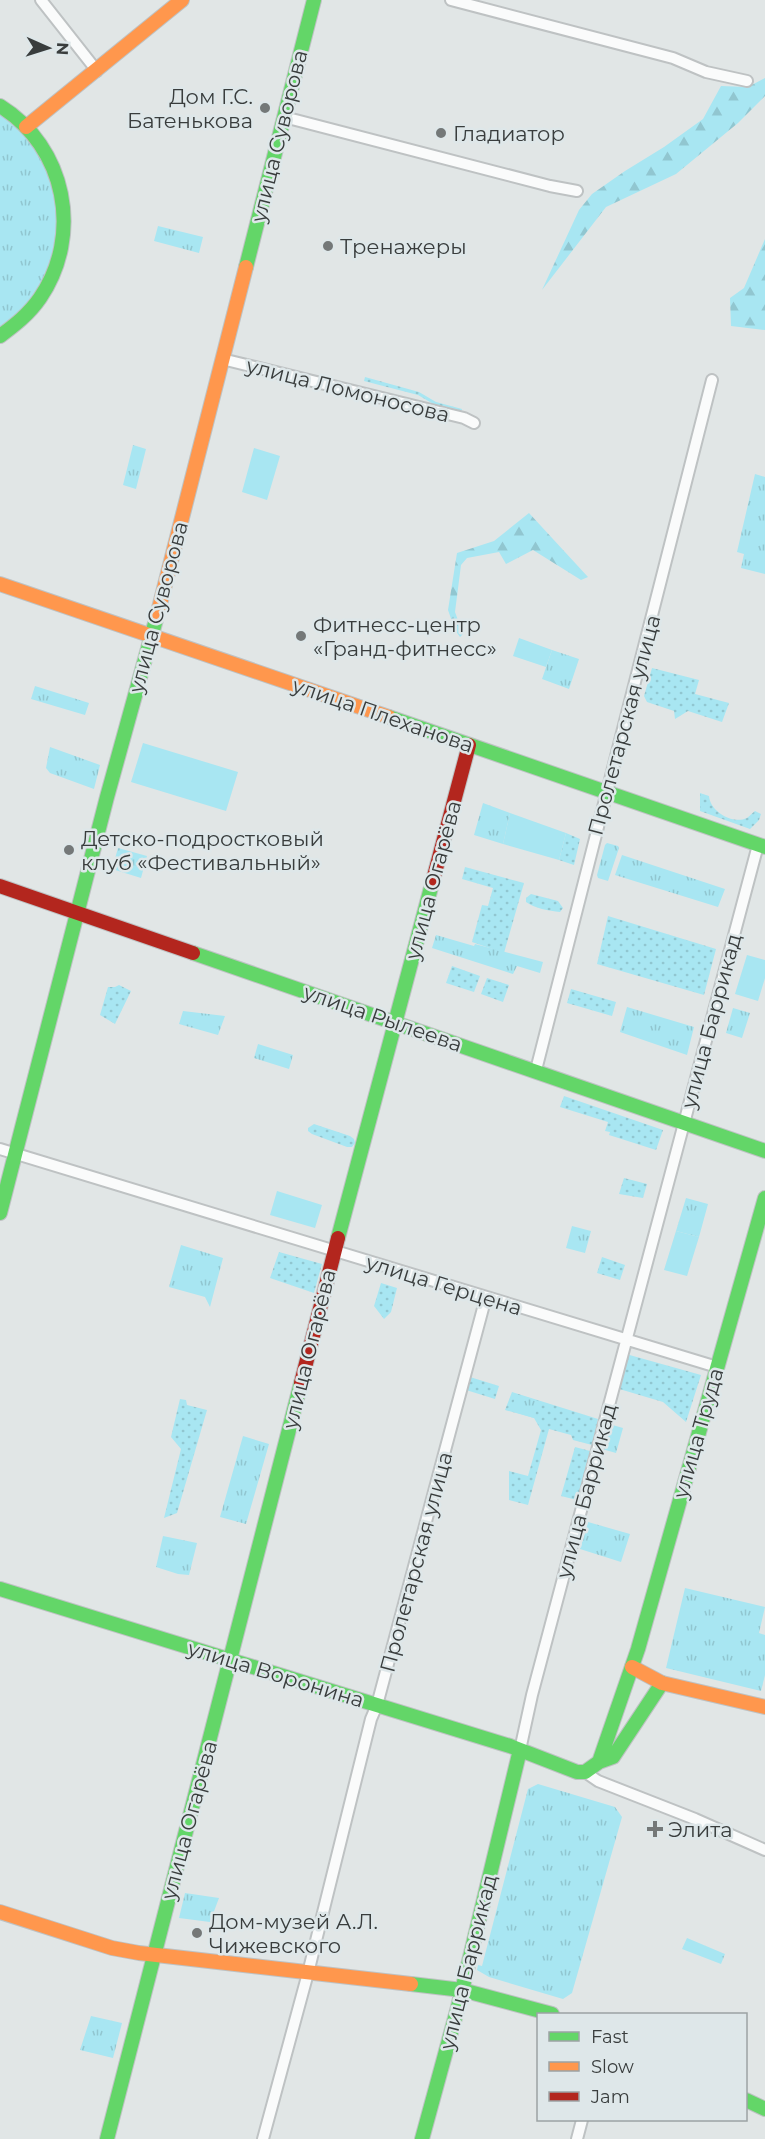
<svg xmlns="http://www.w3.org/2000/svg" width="765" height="2139" viewBox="0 0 765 2139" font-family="Montserrat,sans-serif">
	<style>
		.grass { fill: url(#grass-dots) }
		.forest { fill: url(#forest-firs) }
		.park { fill: url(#park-tufts) }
		.pitch { fill: #a8e6f2 }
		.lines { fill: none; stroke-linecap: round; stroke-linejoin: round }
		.street-casing { stroke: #bec2c3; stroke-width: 14 }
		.fast-casing { stroke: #bec2c3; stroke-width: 16 }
		.slow-casing { stroke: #bec2c3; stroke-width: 16 }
		.jam-casing { stroke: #bec2c3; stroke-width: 16 }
		.street { stroke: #fafbfb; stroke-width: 10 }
		.fast { stroke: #63d668; stroke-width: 14 }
		.slow { stroke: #ff974d; stroke-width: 14 }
		.jam { stroke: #b3261e; stroke-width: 14 }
		.poi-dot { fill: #747878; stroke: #dee7e9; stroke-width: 2 }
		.labels { text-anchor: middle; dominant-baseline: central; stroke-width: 5; stroke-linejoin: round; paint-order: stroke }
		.poi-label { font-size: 21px; fill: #393d3d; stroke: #dee7e9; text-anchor: start }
		.street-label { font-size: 21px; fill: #393d3d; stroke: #dee7e9 }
	</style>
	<defs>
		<pattern id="grass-dots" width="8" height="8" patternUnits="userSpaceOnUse" patternTransform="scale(1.5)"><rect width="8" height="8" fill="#a8e6f2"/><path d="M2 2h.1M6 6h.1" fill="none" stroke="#91c6d0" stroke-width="1.8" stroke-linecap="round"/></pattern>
		<pattern id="forest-firs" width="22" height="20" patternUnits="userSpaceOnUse" patternTransform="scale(1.5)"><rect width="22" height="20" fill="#a8e6f2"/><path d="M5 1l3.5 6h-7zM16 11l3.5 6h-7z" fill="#91c6d0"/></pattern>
		<pattern id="park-tufts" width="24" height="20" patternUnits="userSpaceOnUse" patternTransform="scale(1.5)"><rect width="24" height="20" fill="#a8e6f2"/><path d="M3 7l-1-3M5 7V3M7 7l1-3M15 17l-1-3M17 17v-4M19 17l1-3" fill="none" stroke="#91c6d0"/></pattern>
	</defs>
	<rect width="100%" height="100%" fill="#e1e6e6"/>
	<!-- grass -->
	<path class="grass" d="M 365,377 L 419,392 L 436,402 L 462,409 L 461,413 L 435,405 L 418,395 L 364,381 Z
		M 652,668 L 699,680 L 695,694 L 729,703 L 722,722 L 688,711 L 675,719 L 674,711 L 647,702 L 644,696 Z
		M 700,793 L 709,796 C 710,811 732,825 747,818 C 750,816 752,813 755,811 L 761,814 L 759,820 L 750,829 L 700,811 Z
		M 566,833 L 580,839 L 574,865 L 559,860 Z
		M 465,867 L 524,883 L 504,953 L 472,942 L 482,905 L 488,906 L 493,888 L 462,879 Z
		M 531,894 L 558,901 L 563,908 L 560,912 C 549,911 534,908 526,902 L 526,898 Z
		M 608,916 L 716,949 L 704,995 L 597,964 Z
		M 452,966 L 480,976 L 474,992 L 446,983 Z
		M 487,978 L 509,985 L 503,1002 L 481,994 Z
		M 119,985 L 131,991 L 115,1024 L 100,1015 L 108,987 L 115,987 Z
		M 571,989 L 616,1002 L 612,1016 L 567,1003 Z
		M 564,1096 L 663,1130 L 656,1150 L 609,1135 L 610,1132 L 605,1131 L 608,1122 L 560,1107 Z
		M 314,1124 L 350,1136 L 354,1139 L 355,1143 L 352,1147 L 347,1147 L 312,1134 L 308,1131 L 308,1128 Z
		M 624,1178 L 647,1184 L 643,1198 L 619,1194 Z
		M 279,1252 L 322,1264 L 314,1293 L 270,1278 Z
		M 602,1257 L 625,1265 L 620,1280 L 597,1273 Z
		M 381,1283 L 397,1288 L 391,1312 L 384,1319 L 374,1306 Z
		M 626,1354 L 701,1375 L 686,1422 L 663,1402 L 616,1388 Z
		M 470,1377 L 499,1386 L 495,1399 L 466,1390 Z
		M 512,1392 L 598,1419 L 592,1445 L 573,1440 L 571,1435 L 549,1429 L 528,1505 L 509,1500 L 509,1471 L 528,1476 L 541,1430 L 534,1418 L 505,1410 Z
		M 180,1399 L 186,1400 L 187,1405 L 207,1410 L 177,1513 L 164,1518 L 181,1449 L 171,1437 Z
		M 575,1447 L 590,1451 L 577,1500 L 561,1496 Z"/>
	<!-- forest -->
	<path class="forest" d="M 765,78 L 765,96 L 738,123 L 676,174 L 606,207 L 542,290 L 579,210 L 592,194 L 625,171 L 664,147 L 703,119 L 721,86 L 748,87 Z
		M 765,239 L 765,330 L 731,326 L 730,298 L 744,288 Z
		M 529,513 L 588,577 L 581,580 L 533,550 L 506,564 L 499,552 L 467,558 L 461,565 L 455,612 L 463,634 L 460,637 L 455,630 L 448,610 L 457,553 L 494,541 Z"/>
	<!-- park -->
	<path class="park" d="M 0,112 L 17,124 L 51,170 L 62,223 L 43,287 L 0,330 Z
		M 158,226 L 203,237 L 199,253 L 154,241 Z
		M 133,445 L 146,449 L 136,489 L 123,485 Z
		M 755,474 L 765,477 L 765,574 L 741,568 L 744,554 L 737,552 Z
		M 552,650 L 579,659 L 569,689 L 542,679 Z
		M 35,686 L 89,703 L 85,715 L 31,699 Z
		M 50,747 L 100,765 L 94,789 L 50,773 L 46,768 Z
		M 483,803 L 510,813 L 503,844 L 474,835 Z
		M 607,843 L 618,846 L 619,848 L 608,881 L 598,878 L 597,875 L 605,845 Z
		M 118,848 L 147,856 L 141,878 L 112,869 Z
		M 622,855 L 725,889 L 718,907 L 615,875 Z
		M 436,935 L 474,946 L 475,944 L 543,962 L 540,973 L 517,966 L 513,974 L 432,948 Z
		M 627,1007 L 694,1027 L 687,1055 L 620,1032 Z
		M 733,1008 L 750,1013 L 742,1038 L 726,1033 Z
		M 183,1011 L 225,1016 L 218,1035 L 179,1024 Z
		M 258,1044 L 293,1055 L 289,1069 L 254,1058 Z
		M 686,1198 L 708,1204 L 699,1237 L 676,1231 Z
		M 572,1226 L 591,1231 L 585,1253 L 566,1248 Z
		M 181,1245 L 223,1258 L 210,1307 L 205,1297 L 169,1287 Z
		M 516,1394 L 539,1401 L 534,1418 L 511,1411 Z
		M 609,1424 L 623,1428 L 616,1453 L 602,1449 Z
		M 243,1436 L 269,1444 L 246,1524 L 220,1517 Z
		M 588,1522 L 630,1534 L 621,1562 L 580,1549 Z
		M 163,1536 L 197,1543 L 189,1575 L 178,1574 L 156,1567 Z
		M 685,1588 L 765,1607 L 759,1633 L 765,1635 L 765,1675 L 761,1691 L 666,1668 Z
		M 538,1784 L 615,1807 L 622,1817 L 572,1993 L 563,1999 L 489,1977 L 477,1970 L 478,1965 L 482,1966 L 528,1789 Z
		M 185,1893 L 219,1898 L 210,1922 L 179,1918 Z
		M 687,1938 L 725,1954 L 721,1964 L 682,1949 Z
		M 91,2016 L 122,2023 L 113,2058 L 80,2050 Z"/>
	<!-- pitch -->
	<path class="pitch" d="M 254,448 L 280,456 L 267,500 L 242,492 Z
		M 519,638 L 552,650 L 546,667 L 513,656 Z
		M 143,743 L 238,772 L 226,811 L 131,782 Z
		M 510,813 L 566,833 L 559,860 L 503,844 Z
		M 747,955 L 765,960 L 765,978 L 758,1001 L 735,994 Z
		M 277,1191 L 322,1205 L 315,1228 L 270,1215 Z
		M 676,1231 L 699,1237 L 687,1276 L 664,1270 Z"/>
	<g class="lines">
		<!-- street casing -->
		<g class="street-casing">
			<path id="street" d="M 41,0 L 97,71
				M 451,0 L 673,58 L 706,72 L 747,81
				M 284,117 L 550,186 L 577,191
				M 222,359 L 415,406 L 464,418 L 474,423
				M 536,1070 L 712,380
				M 0,1149 L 717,1367
				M 520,1750 L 532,1695 L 758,845
				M 585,1772 L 598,1781 L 695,1819 L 765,1850
				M 263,2139 L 308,1973 L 371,1719 L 377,1705 L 486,1297
				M 577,2139 L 582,2120"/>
		</g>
		<!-- fast casing -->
		<g class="fast-casing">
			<path id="fast" d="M 0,106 C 66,147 83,235 40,298 C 29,314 15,325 0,336
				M 246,267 L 314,0
				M 389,717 L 765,847
				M 193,953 L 765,1151
				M 0,1213 L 107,797 L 157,616
				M 338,1238 L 433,880
				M 0,1589 L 510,1746 L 577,1772 L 585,1772 L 599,1762 L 613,1757 L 662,1683
				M 599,1762 L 638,1649 L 765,1198
				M 411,1984 L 462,1990 L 552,2014
				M 746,2100 L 765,2109
				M 107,2139 L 301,1383
				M 422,2139 L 458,2007 L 520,1750"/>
		</g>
		<!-- slow casing -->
		<g class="slow-casing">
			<path id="slow" d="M 26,127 L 182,0
				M 0,584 L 389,717
				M 157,616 L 246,267
				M 632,1667 L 662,1683 L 765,1707
				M 0,1912 L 112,1948 L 139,1953 L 411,1984"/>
		</g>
		<!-- jam casing -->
		<g class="jam-casing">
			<path id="jam" d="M 433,880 L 469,745
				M 0,886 L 193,953
				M 301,1383 L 338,1238"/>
		</g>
		<!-- street -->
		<use href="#street" class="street"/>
		<!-- fast -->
		<use href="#fast" class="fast"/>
		<!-- slow -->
		<use href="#slow" class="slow"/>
		<!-- jam -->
		<use href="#jam" class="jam"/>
	</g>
	<!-- markers -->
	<g class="poi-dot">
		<circle cx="265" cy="108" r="6"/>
		<circle cx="441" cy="133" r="6"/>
		<circle cx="328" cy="246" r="6"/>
		<circle cx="301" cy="636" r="6"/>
		<circle cx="69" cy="850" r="6"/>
		<path d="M652 1820h6v6h6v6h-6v6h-6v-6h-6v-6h6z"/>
		<circle cx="197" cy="1933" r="6"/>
	</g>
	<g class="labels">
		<!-- poi labels -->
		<g class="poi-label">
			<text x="253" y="96" text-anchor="end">Дом Г.С.<tspan x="253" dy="24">Батенькова</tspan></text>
			<text x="453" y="133">Гладиатор</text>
			<text x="340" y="246">Тренажеры</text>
			<text x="313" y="624">Фитнесс-центр<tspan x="313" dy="24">«Гранд-фитнесс»</tspan></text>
			<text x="81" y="838">Детско-подростковый<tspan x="81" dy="24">клуб «Фестивальный»</tspan></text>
			<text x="668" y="1829">Элита</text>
			<text x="209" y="1921">Дом-музей А.Л.<tspan x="209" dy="24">Чижевского</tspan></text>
		</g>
		<!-- street labels -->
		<g class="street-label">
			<text transform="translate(279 136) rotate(-76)">улица Суворова</text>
			<text transform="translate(348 390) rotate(14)">улица Ломоносова</text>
			<text transform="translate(158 607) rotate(-75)">улица Суворова</text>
			<text transform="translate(383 715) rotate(19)">улица Плеханова</text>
			<text transform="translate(624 725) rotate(-75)">Пролетарская улица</text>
			<text transform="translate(433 880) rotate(-75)">улица Огарёва</text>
			<text transform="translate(383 1018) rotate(19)">улица Рылеева</text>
			<text transform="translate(711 1021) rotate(-75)">улица Баррикад</text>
			<text transform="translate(444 1285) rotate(17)">улица Герцена</text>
			<text transform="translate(309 1349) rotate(-76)">улица Огарёва</text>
			<text transform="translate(698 1433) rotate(-74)">улица Труда</text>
			<text transform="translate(586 1491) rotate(-75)">улица Баррикад</text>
			<text transform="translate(416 1562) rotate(-75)">Пролетарская улица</text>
			<text transform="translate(276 1674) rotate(17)">улица Воронина</text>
			<text transform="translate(189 1820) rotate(-75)">улица Огарёва</text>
			<text transform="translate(468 1962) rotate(-76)">улица Баррикад</text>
		</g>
	</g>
	<!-- legend -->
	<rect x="537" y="2013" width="210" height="108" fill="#dee7e9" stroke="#9ca3a4" stroke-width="1.5"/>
	<rect x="549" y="2032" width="30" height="9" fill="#63d668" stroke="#9ca3a4" stroke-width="1.5"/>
	<text x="591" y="2043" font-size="18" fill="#393d3d">Fast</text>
	<rect x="549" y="2062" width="30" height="9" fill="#ff974d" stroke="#9ca3a4" stroke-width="1.5"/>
	<text x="591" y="2073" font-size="18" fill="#393d3d">Slow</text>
	<rect x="549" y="2092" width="30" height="9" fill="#b3261e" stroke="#9ca3a4" stroke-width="1.5"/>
	<text x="591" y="2103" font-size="18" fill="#393d3d">Jam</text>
	<!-- north arrow -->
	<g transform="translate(48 48) rotate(93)" stroke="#dee7e9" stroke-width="4.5" paint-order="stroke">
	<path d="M0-4.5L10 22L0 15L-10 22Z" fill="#393d3d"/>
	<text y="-9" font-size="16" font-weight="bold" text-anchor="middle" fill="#393d3d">N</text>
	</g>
</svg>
